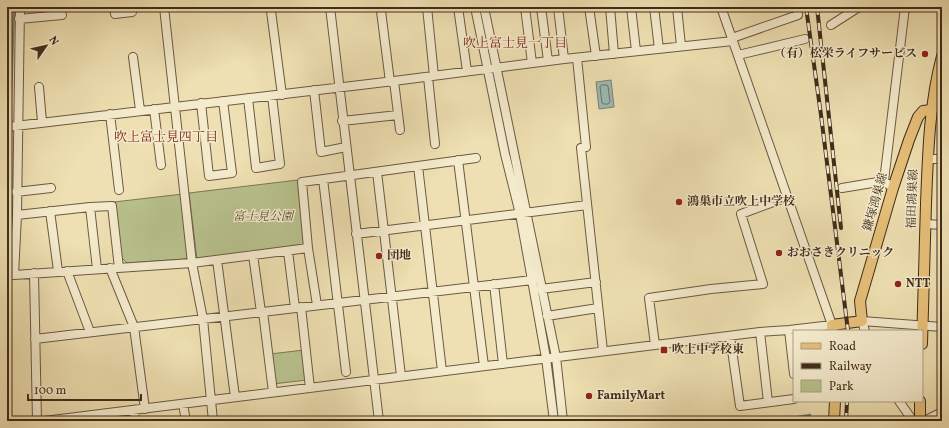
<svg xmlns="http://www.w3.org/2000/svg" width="949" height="428" viewBox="0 0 949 428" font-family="Vollkorn,'Noto Serif JP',serif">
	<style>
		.green { fill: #b8c28d; stroke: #7c7754 }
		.water { fill: #9cbbb4; stroke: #788277 }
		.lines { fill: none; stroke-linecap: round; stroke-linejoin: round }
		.shore { stroke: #6e7468; stroke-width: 1 }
		.stream { stroke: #788277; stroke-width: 2.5 }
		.minor-casing { stroke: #6c5942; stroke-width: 10 }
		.major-casing { stroke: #412c1c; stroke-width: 12 }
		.minor { stroke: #f4ebcd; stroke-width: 8 }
		.major { stroke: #e7c079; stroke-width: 10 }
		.rail-casing { stroke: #412c1c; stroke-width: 4 }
		.rail { stroke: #f4ebcd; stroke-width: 2.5; stroke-dasharray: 8; stroke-linecap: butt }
		.poi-dot { fill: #8f2418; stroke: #f4ebcd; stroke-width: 1.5 }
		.labels { text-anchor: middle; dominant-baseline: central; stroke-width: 3; stroke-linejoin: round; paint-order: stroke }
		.poi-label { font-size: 12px; font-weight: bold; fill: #412c1c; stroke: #f4ebcd; text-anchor: start }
		.street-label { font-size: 12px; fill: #412c1c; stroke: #f4ebcd }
		.park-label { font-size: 12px; font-style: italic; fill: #594a33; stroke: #f4ebcd }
		.neighbourhood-label { font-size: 13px; fill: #7a1f14; stroke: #f4ebcd }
	</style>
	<rect width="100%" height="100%" fill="#eee0b2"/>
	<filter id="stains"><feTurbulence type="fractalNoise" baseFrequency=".005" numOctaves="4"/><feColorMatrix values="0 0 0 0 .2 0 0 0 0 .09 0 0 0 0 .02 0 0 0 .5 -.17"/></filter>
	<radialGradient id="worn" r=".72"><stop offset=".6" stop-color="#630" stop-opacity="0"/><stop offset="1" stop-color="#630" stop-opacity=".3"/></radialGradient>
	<!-- green -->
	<path class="green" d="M 298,180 L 305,238 L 304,244 L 303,245 L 197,259 L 189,193 Z
		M 183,194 L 191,255 L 185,259 L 127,263 L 121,257 L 114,202 Z
		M 304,350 L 307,380 L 273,384 L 270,354 Z"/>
	<!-- water -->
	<path class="water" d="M 611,80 L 614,107 L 599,109 L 596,82 Z"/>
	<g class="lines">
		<!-- shore -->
		<path class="shore" d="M 602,85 L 606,85 L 608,86 L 610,102 L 608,104 L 604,104 L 602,103 L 600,87 Z"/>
		<!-- stream -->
		<path class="stream" d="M 488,51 L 491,64
			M 493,72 L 510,154
			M 7,213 L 14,7
			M 539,298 L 549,349
			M 552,369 L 559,420
			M 773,421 L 810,415"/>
		<!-- minor casing -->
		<g class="minor-casing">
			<path id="minor" d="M 20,7 L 17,215 L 14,275 L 192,263 L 308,248
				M 114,7 L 115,14 L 132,12 L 131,7
				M 164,7 L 192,263 L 203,319 L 213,421
				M 330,7 L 379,421
				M 427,7 L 434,76
				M 458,7 L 467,71
				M 475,7 L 505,154 L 520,214 L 532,280 L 546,358 L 554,421
				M 484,7 L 556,357 L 563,421
				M 525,7 L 532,63
				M 541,7 L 548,61
				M 558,7 L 564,59
				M 589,7 L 596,56
				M 610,7 L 614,54
				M 631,7 L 636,51
				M 654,7 L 659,49
				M 677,7 L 681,46
				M 271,11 L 282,95
				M 381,11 L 390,82
				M 19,19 L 62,15
				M 831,25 L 859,7
				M 732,38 L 798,15 L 797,7
				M 738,55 L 805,39
				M 133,57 L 140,110
				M 577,58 L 586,147 L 581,148 L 603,351
				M 428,77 L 435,144
				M 394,81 L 400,130
				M 39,87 L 42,122
				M 314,90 L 321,152 L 346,147
				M 248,98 L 256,168 L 280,164 L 272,96
				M 201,103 L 209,176 L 232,173 L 223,101
				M 154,109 L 161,165
				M 110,114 L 119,190
				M 342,121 L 398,115
				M 7,127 L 394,81 L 564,59 L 733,41
				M 928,159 L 942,159
				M 458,160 L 484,366
				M 418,166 L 442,371
				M 377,172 L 401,376
				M 323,179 L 346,372
				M 842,188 L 884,181
				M 893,188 L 884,181 L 905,7
				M 16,192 L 51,188
				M 90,207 L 112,206 L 119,268
				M 50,211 L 58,271
				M 17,215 L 90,207 L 97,269
				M 926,224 L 942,225
				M 356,234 L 587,205
				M 288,251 L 295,308
				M 253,255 L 261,312
				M 217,260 L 235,397
				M 110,268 L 134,327 L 145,409
				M 67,271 L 90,332
				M 34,273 L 37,421
				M 494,284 L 503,364
				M 541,289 L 596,282
				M 317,305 L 308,248 L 302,182 L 476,158
				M 301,307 L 310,388
				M 263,312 L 273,392
				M 547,316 L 598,308
				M 789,330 L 794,374
				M 865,331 L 862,321 L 942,327
				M 760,332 L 768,402
				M 730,336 L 740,406 L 794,399
				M 35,339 L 532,280
				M 655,345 L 649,298 L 711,289 L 763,284 L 741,214 L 787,197
				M 899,401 L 913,421
				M 183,404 L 186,421
				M 134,410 L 135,421
				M 44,421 L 760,332 L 789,330 L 832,325 L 721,7
				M 924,421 L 942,412"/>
		</g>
		<!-- major casing -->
		<g class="major-casing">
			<path id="major" d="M 833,331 L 832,325 L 862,321 L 860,301 L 893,188 L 909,140 L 918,117 L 923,111 L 931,110
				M 922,344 C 923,297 925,251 926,204 C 928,154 929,105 942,56
				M 834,421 L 835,401
				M 920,421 L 920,401"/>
		</g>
		<!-- minor -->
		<use href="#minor" class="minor"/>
		<!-- major -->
		<use href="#major" class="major"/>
		<!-- rail casing -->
		<g class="rail-casing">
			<path id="rail" d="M 806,7 L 821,115 L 848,331
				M 817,7 L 841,228
				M 846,421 L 847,401"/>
		</g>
		<!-- rail -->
		<use href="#rail" class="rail"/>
	</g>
	<!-- markers -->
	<g class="poi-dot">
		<circle cx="925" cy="54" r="4"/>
		<circle cx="679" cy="202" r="4"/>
		<circle cx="779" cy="253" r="4"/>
		<circle cx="379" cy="256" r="4"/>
		<circle cx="898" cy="284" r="4"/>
		<rect x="660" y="346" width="8" height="8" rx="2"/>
		<circle cx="589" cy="396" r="4"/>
	</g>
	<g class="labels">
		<!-- poi labels -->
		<g class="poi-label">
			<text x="917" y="54" text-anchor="end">（有）松栄ライフサービス</text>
			<text x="687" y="202">鴻巣市立吹上中学校</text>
			<text x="787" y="253">おおさきクリニック</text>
			<text x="387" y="256">団地</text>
			<text x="906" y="284">NTT</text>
			<text x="672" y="350">吹上中学校東</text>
			<text x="597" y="396">FamilyMart</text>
		</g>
		<!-- street labels -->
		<g class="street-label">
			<text transform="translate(913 199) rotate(-88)">福田鴻巣線</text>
			<text transform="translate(876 202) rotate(-74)">鎌塚鴻巣線</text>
		</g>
		<!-- park labels -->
		<g class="park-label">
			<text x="263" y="217">富士見公園</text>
		</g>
		<!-- neighbourhood labels -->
		<g class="neighbourhood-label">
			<text x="515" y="44">吹上富士見一丁目</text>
			<text x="166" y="138">吹上富士見四丁目</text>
		</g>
	</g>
	<!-- margin -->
	<rect width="949" height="428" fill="none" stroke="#eee0b2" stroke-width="24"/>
	<rect x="8" y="8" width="933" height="412" fill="none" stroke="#412c1c" stroke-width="2"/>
	<rect x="12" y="12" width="925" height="404" fill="none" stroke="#412c1c"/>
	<!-- legend -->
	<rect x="793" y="330" width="130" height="72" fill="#f4ebcd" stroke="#ac9f86"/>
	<rect x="801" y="343" width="20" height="6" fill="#e7c079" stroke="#ac9f86"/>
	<text x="829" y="350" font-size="12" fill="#412c1c">Road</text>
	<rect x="801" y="363" width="20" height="6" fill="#412c1c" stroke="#ac9f86"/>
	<text x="829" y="370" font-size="12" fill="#412c1c">Railway</text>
	<rect x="801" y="380" width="20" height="12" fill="#b8c28d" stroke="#ac9f86"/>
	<text x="829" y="390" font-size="12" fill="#412c1c">Park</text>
	<!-- north arrow -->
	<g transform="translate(46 46) rotate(56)" stroke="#f4ebcd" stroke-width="3" paint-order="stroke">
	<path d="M0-3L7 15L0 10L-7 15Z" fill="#412c1c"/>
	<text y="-6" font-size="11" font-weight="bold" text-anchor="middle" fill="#412c1c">N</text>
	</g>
	<!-- scale -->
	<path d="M28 394v6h113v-6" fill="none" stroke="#412c1c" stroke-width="2"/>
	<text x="34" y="394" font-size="12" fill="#412c1c" stroke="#f4ebcd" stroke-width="3" paint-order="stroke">100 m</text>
	<rect width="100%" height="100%" filter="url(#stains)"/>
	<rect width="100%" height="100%" fill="url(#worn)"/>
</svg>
